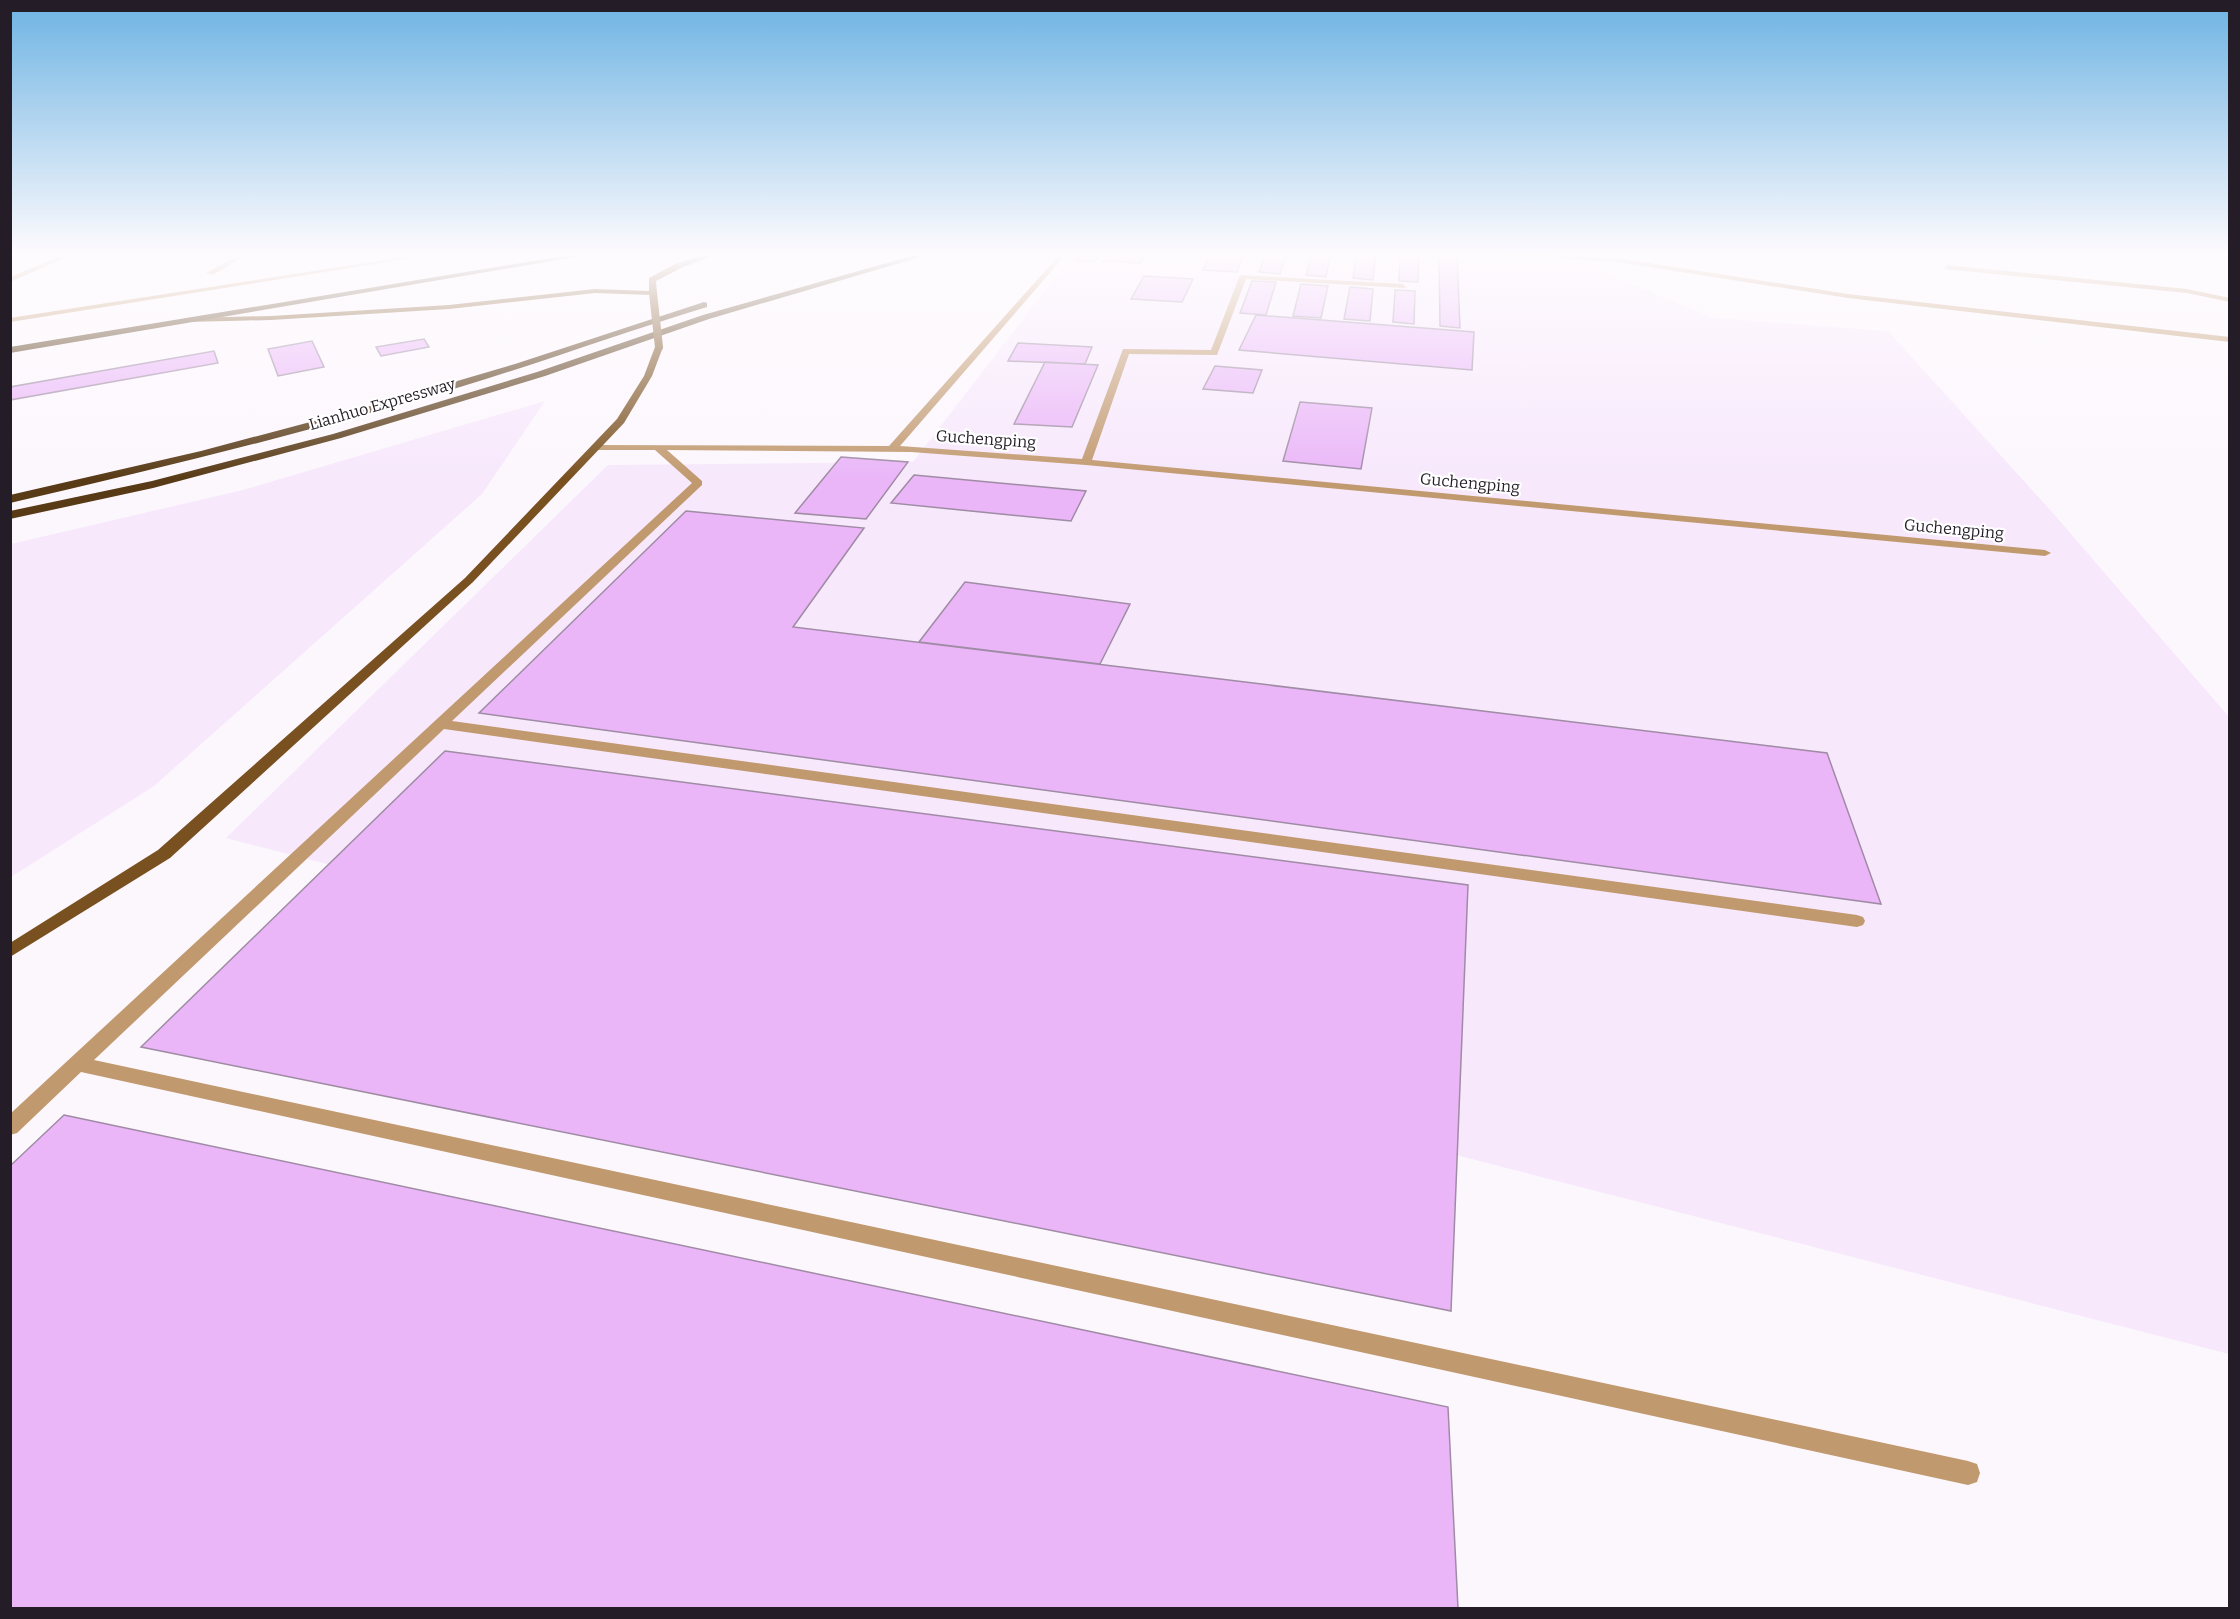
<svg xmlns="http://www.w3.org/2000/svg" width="2240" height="1619" viewBox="0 0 2240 1619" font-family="Bitter,serif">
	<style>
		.built { fill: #f7e8fc }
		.building { fill: #eab6f8; stroke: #9f8ba4; stroke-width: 1.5 }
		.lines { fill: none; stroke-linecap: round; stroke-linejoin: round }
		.minor { fill: #c1996f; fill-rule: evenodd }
		.major { fill: #79501f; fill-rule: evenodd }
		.highway { fill: #583a16; fill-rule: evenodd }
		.major-bridge { stroke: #79501f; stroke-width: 8 }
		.labels { text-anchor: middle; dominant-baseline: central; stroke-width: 4.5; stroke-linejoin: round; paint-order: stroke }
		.far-street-label { font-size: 16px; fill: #241d27; stroke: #fff }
	</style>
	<rect width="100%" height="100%" fill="#fcf7fd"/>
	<!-- built -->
	<path class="built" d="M 1074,253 L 1424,253 L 1587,265 L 1713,318 L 1888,331 L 2052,512 L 2229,717 L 2229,1354 L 226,838 L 608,465 L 913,462 Z
		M 545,401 L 482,494 L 154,786 L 11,877 L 11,544 L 243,490 Z"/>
	<!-- building -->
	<path class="building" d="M 1082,253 L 1101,253 L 1095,261 L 1076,260 Z
		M 1109,253 L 1146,253 L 1140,263 L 1103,261 Z
		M 1211,253 L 1244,253 L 1237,272 L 1203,270 Z
		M 1266,253 L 1287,253 L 1280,274 L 1259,272 Z
		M 1312,253 L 1331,253 L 1326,277 L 1306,275 Z
		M 1357,253 L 1376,253 L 1373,280 L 1353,278 Z
		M 1439,253 L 1457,254 L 1460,328 L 1440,326 Z
		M 1400,255 L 1419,256 L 1418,282 L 1399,281 Z
		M 1144,276 L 1193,279 L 1182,302 L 1131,299 Z
		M 1252,281 L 1276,282 L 1266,315 L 1240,313 Z
		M 1301,284 L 1328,286 L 1321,318 L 1293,316 Z
		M 1350,287 L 1373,289 L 1370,321 L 1344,319 Z
		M 1395,290 L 1415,291 L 1414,324 L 1393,322 Z
		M 1256,315 L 1474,332 L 1472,370 L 1239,350 Z
		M 424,339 L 429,347 L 381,356 L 376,347 Z
		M 312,341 L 324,367 L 278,376 L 268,349 Z
		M 1018,343 L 1092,347 L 1085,364 L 1008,361 Z
		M 214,351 L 218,363 L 10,400 L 10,387 Z
		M 1045,362 L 1098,365 L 1072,427 L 1014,424 Z
		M 1215,366 L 1262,370 L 1253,393 L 1203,389 Z
		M 1300,402 L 1372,408 L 1361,469 L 1283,461 Z
		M 841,457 L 908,462 L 866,519 L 795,513 Z
		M 914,475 L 1086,491 L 1071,521 L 891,503 Z
		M 686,511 L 864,528 L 793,627 L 1827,753 L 1881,904 L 479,713 Z
		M 965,582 L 1130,604 L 1100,664 L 919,642 Z
		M 445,751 L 1468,885 L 1451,1311 L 141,1047 Z
		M 64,1115 L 1448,1407 L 1458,1608 L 10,1608 L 10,1166 Z"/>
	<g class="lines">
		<!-- minor -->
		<path class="minor" d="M 68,253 L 76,253 L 10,282 L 10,277 Z
			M 243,253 L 250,253 L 213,275 L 206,273 Z
			M 430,253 L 444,253 L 10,322 L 10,318 Z
			M 1061,253 L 1067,253 L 900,446 L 1082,459 L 1123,349 L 1211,350 L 1240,275 L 1403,284 L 1406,288 L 1246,279 L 1217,355 L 1129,354 L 1092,460 L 2045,550 L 2051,553 L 2045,556 L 1086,465 L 911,452 L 667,450 L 702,481 L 702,485 L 452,721 L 1857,915 L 1863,917 L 1865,921 L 1863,925 L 1857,927 L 444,729 L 94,1060 L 1968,1461 L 1977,1464 L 1980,1473 L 1977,1482 L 1968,1485 L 81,1072 L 17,1133 L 10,1135 L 10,1114 L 692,483 L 655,450 L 596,450 L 593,449 L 593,445 L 889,446 Z
			M 1497,253 L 1617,258 L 1848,294 L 2230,337 L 2230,342 L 1848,298 L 1617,262 L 1500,255 Z
			M 1947,265 L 2187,289 L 2230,298 L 2230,302 L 2187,293 L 1944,269 Z"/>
		<!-- major -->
		<path class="major" d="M 712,253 L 721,253 L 683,267 L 656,281 L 657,293 L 653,295 L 595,293 L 449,309 L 271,320 L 186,322 L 182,320 L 186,318 L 271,316 L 449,305 L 595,289 L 649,291 L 649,278 L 677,263 Z
			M 659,345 L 663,347 L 652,376 L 624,423 L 473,582 L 170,858 L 10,957 L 10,943 L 158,850 L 465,578 L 617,419 L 644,376 L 655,347 Z"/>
		<!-- highway -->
		<path class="highway" d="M 582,253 L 599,253 L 10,353 L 10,347 Z
			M 922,253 L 934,253 L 709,319 L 545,376 L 341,438 L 153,488 L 10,519 L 10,511 L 152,481 L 333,434 L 537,372 L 703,315 Z
			M 704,302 L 707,303 L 707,307 C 624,332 543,362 460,387 C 312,431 162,468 10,503 L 10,495 L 201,451 L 389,401 L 515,364 Z"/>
		<!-- major-bridge -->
		<path class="major-bridge" d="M 653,293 L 659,347"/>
	</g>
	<!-- sky -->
	<linearGradient id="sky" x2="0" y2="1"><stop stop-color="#6db3e3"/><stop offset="0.53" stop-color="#fefbfe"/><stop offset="1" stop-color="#fefbfe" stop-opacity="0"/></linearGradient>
	<rect width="2240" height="479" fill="url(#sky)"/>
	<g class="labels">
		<!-- far-street labels -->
		<g class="far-street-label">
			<text transform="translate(382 404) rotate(-16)">Lianhuo Expressway</text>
			<text transform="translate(986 439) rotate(4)">Guchengping</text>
			<text transform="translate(1470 483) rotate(5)">Guchengping</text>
			<text transform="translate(1954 529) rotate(5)">Guchengping</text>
		</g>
	</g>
	<!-- border -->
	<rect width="2240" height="1619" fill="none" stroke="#241d27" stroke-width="24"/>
</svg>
